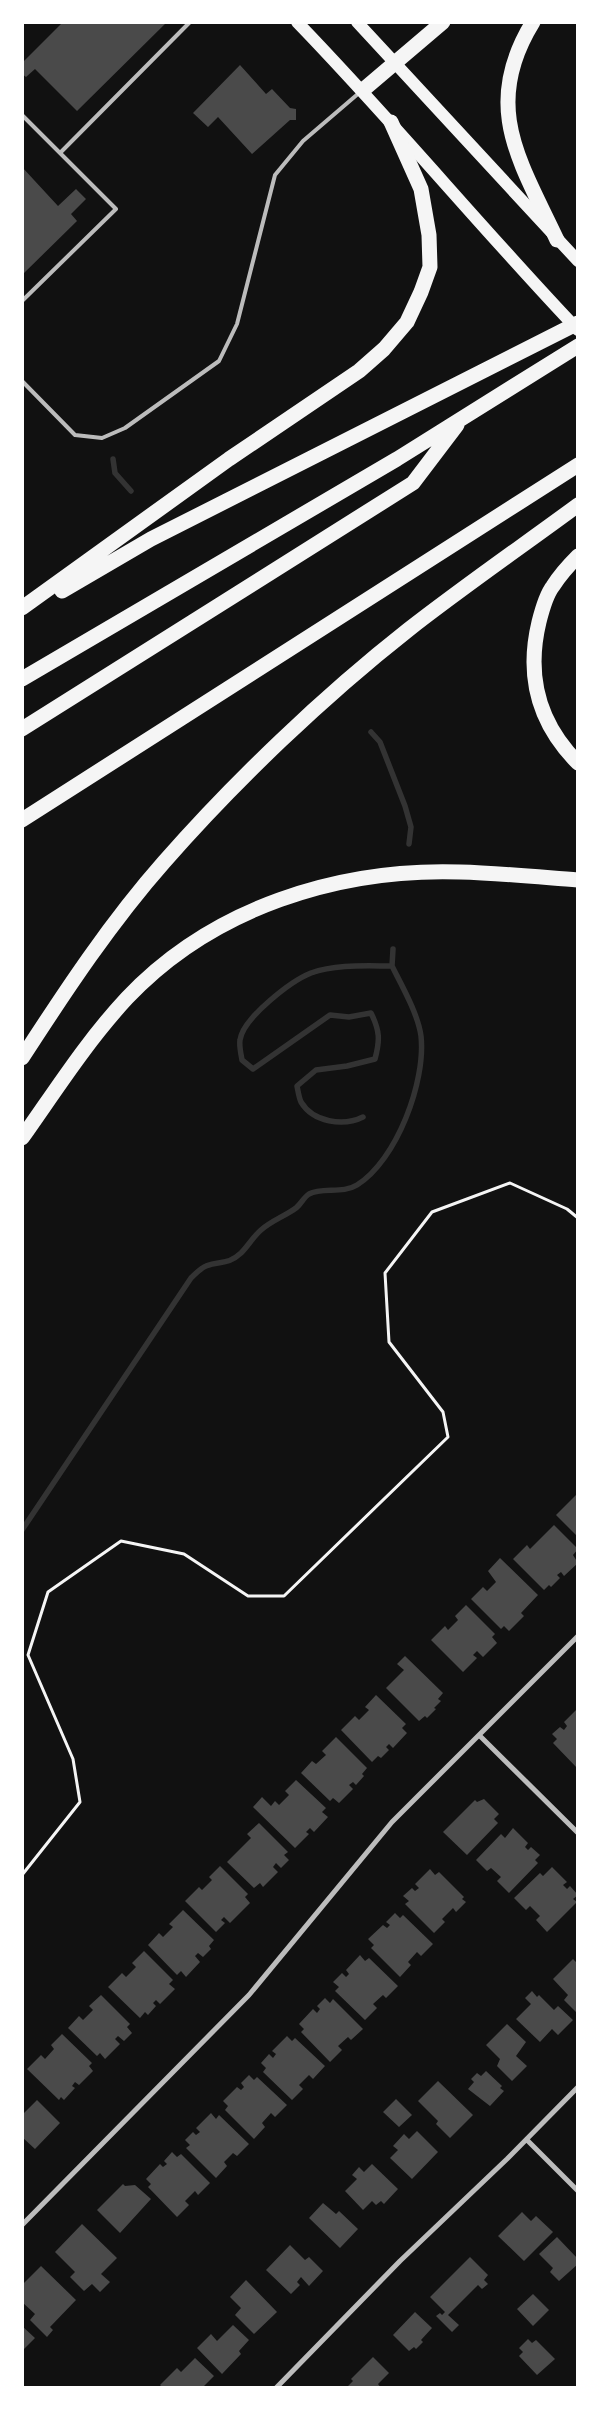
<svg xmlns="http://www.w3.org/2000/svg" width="600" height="2410" viewBox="0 0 600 2410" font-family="'Sofia Sans Condensed',sans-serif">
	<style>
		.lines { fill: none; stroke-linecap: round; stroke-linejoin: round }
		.stream { stroke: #333; stroke-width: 5.5 }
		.building { fill: #4a4a4a }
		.path { stroke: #f5f5f5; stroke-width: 3 }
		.service { stroke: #bcbcbc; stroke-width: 4 }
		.minor { stroke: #bcbcbc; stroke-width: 5 }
		.primary { stroke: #f5f5f5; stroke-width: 12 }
		.motorway { stroke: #f5f5f5; stroke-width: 15 }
	</style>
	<rect width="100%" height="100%" fill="#111"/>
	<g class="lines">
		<!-- stream -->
		<path class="stream" d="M 113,459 L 115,473 L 131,491
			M 371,732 L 380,742 L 405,806 L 411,827 L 409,844
			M 363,1117 C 343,1127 313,1122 301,1102 C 299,1098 298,1091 297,1086 L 316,1070 L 347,1066 L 375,1059 C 380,1040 380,1031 371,1013 L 349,1017 L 330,1015 L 253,1069 L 242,1060 C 241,1054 239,1046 240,1040 C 243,1018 291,981 311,973 C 336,964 366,966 392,966 L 393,949
			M 22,1530 L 191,1278 C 195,1274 201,1268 206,1266 C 220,1260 227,1266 241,1253 C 248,1246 253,1237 261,1230 C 271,1221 285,1216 296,1208 C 301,1204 304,1197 309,1194 C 322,1187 343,1194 357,1185 C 397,1160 426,1081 421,1036 C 418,1014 402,986 392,966"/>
	</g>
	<!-- building -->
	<path class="building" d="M 63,22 L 167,22 L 77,111 L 35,69 L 26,77 L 22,74 L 22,63 Z
		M 240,65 L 266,94 L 272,89 L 290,108 L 296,109 L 296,120 L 290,120 L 252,154 L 218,117 L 208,127 L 193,113 Z
		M 22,167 L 58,206 L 76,189 L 86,199 L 71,214 L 77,221 L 22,275 Z
		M 578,1493 L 578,1537 L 556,1515 Z
		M 554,1525 L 578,1549 L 573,1555 L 578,1563 L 564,1576 L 561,1572 L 557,1575 L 560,1578 L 551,1587 L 549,1585 L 544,1590 L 513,1559 L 527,1545 L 530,1549 Z
		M 500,1558 L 538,1595 L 521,1613 L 524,1616 L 509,1631 L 504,1626 L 501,1629 L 471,1599 L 483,1587 L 487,1591 L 496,1582 L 488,1571 Z
		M 466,1605 L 495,1634 L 492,1637 L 497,1643 L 483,1657 L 477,1651 L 473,1655 L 477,1658 L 463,1672 L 431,1640 L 445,1626 L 448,1630 L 458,1620 L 455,1616 Z
		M 405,1656 L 443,1693 L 438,1699 L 441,1701 L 434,1708 L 436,1709 L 427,1718 L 425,1716 L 419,1721 L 386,1688 L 404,1670 L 397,1664 Z
		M 376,1695 L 406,1724 L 402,1728 L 407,1733 L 393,1748 L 389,1744 L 386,1747 L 389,1750 L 381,1758 L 378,1756 L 372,1762 L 341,1730 L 355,1716 L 359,1720 L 369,1710 L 365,1707 Z
		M 578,1708 L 578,1769 L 553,1743 L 557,1739 L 552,1734 L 560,1727 L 564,1730 L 567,1726 L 564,1722 Z
		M 336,1737 L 367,1768 L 362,1774 L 364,1776 L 356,1785 L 353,1782 L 349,1785 L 353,1789 L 339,1803 L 333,1798 L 330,1801 L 301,1773 L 312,1761 L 316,1764 L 326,1755 L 322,1751 Z
		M 296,1780 L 326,1808 L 322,1812 L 328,1817 L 314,1832 L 310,1828 L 306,1832 L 309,1834 L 295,1848 L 253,1807 L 262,1797 L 271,1806 L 275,1801 L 279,1805 L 289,1795 L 285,1791 Z
		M 484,1799 L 499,1814 L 494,1819 L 498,1823 L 467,1855 L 443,1832 L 475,1800 L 477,1802 Z
		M 259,1823 L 288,1852 L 284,1855 L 289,1860 L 281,1868 L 276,1863 L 273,1867 L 278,1872 L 263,1887 L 260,1883 L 254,1888 L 227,1862 L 251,1838 L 247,1834 Z
		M 513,1828 L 528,1843 L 525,1847 L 528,1850 L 531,1847 L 540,1855 L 535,1860 L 538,1863 L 509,1893 L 497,1881 L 501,1877 L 491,1868 L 487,1871 L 476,1860 L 501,1834 L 505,1838 Z
		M 220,1866 L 248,1894 L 245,1897 L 250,1903 L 230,1923 L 224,1917 L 221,1920 L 225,1923 L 216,1932 L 185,1901 L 199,1887 L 202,1890 L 212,1880 L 209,1877 Z
		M 552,1867 L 567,1882 L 563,1885 L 567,1889 L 570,1886 L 578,1895 L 573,1899 L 577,1902 L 547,1932 L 536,1920 L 540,1916 L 530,1906 L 526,1910 L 514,1898 L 540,1873 L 543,1876 Z
		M 430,1869 L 435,1875 L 439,1872 L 464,1897 L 462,1899 L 466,1902 L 456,1912 L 453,1908 L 442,1919 L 445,1922 L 434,1933 L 405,1904 L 409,1901 L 403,1896 L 412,1888 L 415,1891 L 419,1888 L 415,1884 Z
		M 183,1910 L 214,1940 L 209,1946 L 211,1949 L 203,1957 L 198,1953 L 195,1956 L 200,1962 L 186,1977 L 181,1971 L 177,1975 L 148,1945 L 159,1933 L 163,1937 L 173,1927 L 169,1924 Z
		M 395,1913 L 400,1918 L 403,1915 L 433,1944 L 421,1956 L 417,1952 L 408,1962 L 411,1965 L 400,1977 L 371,1948 L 374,1945 L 368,1939 L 383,1925 L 387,1928 L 390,1925 L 386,1922 Z
		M 144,1951 L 173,1980 L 169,1984 L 175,1989 L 160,2004 L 156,2000 L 153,2003 L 156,2006 L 148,2015 L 145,2012 L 140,2018 L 108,1987 L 122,1973 L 126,1977 L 136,1967 L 132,1963 Z
		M 360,1955 L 365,1961 L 369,1958 L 398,1986 L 386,1998 L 383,1995 L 373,2004 L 377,2008 L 365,2020 L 335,1991 L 339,1987 L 333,1982 L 342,1973 L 346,1977 L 349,1974 L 346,1970 Z
		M 573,1959 L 578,1964 L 578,2014 L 564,2000 L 568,1995 L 553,1979 Z
		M 532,1991 L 537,1997 L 539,1995 L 554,2010 L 558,2006 L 573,2020 L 558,2035 L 552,2029 L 540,2042 L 516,2019 L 531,2004 L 525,1998 Z
		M 101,1995 L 130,2024 L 127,2027 L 132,2033 L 124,2041 L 118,2036 L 115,2039 L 120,2044 L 105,2059 L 100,2053 L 97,2056 L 68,2028 L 79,2016 L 83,2020 L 93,2010 L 89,2006 Z
		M 325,1998 L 330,2003 L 333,1999 L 363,2029 L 351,2040 L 348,2037 L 338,2046 L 342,2050 L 330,2062 L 301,2032 L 304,2029 L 299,2024 L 313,2009 L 317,2013 L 320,2009 L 317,2006 Z
		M 507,2024 L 526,2042 L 516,2056 L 527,2066 L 512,2081 L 497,2066 L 500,2059 L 486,2045 Z
		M 62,2034 L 92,2063 L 89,2066 L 93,2071 L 79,2085 L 75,2082 L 72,2086 L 75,2088 L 64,2100 L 61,2097 L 59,2100 L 27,2069 L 41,2055 L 45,2059 L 54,2049 L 51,2045 Z
		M 287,2036 L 292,2041 L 295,2038 L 325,2066 L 313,2079 L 309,2075 L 299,2085 L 303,2089 L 292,2100 L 263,2072 L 266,2068 L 261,2063 L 269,2054 L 273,2058 L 276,2054 L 272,2051 Z
		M 486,2071 L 502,2086 L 500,2088 L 504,2091 L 490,2106 L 468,2089 L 474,2082 L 471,2079 L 477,2073 L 481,2076 Z
		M 249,2075 L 254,2080 L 257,2077 L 287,2105 L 275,2117 L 271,2113 L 262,2123 L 265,2127 L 254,2139 L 225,2110 L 228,2106 L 223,2101 L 237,2087 L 241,2090 L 244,2087 L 241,2083 Z
		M 438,2081 L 473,2115 L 450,2138 L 436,2124 L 438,2121 L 418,2101 Z
		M 396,2099 L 412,2115 L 399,2127 L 383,2112 Z
		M 37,2100 L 60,2123 L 35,2149 L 22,2137 L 22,2115 Z
		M 211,2113 L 216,2119 L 219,2115 L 249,2144 L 237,2156 L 233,2153 L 224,2162 L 227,2166 L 216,2178 L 186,2148 L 190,2145 L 185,2140 L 193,2132 L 196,2135 L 200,2132 L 196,2128 Z
		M 417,2131 L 438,2152 L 412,2179 L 390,2158 L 398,2150 L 393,2146 L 404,2134 L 409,2139 Z
		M 172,2152 L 177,2157 L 181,2154 L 210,2183 L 198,2195 L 195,2191 L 185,2201 L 189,2205 L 177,2217 L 148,2187 L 151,2184 L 146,2179 L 160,2164 L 163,2167 L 167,2164 L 164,2161 Z
		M 372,2164 L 398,2189 L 384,2204 L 381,2201 L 376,2205 L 372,2201 L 363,2210 L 345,2191 L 357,2179 L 352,2175 L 359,2167 L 364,2172 Z
		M 123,2184 L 125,2186 L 135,2185 L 151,2199 L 120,2233 L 97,2210 Z
		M 323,2203 L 336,2214 L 339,2211 L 358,2229 L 340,2248 L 309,2218 Z
		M 522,2212 L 531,2221 L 536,2216 L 553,2232 L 524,2261 L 498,2236 Z
		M 82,2224 L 117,2258 L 101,2274 L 110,2282 L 100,2292 L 92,2284 L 84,2291 L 70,2277 L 75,2272 L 55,2252 Z
		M 557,2237 L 578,2259 L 578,2264 L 559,2281 L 550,2272 L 553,2268 L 539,2254 Z
		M 290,2245 L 305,2260 L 309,2257 L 323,2271 L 309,2286 L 301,2277 L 297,2282 L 300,2285 L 291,2294 L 266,2270 Z
		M 470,2257 L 488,2275 L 484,2280 L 488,2284 L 482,2289 L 478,2285 L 448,2315 L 459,2325 L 452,2332 L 436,2316 L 440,2313 L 442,2315 L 445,2312 L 430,2297 Z
		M 41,2266 L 76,2300 L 50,2327 L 53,2330 L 47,2337 L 30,2320 L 35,2314 L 22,2302 L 22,2285 Z
		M 246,2280 L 277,2312 L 254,2334 L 235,2315 L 241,2308 L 230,2297 Z
		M 533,2294 L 549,2310 L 533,2326 L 517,2309 Z
		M 415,2312 L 432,2328 L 421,2340 L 423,2342 L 416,2349 L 414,2347 L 409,2351 L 393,2335 Z
		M 233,2325 L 249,2340 L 239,2351 L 241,2354 L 222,2374 L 197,2348 L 211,2334 L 217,2341 Z
		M 22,2326 L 35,2338 L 22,2351 Z
		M 528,2339 L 532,2343 L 536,2340 L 555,2359 L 537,2375 L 519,2356 L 523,2352 L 519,2348 Z
		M 373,2357 L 389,2373 L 378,2384 L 381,2388 L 346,2388 L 353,2381 L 351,2379 Z
		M 195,2358 L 214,2376 L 202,2388 L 163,2388 L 160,2385 L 177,2368 L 181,2372 Z"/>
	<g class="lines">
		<!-- path -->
		<path class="path" d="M 22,1875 L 80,1802 L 73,1759 L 28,1655 L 48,1592 L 121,1541 L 184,1554 L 248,1596 L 284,1596 L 448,1437 L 443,1412 L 389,1342 L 385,1273 L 432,1212 L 510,1183 L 567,1209 L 578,1218"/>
		<!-- service -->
		<path class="service" d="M 22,115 L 116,209 L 22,301
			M 60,153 L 190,22
			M 22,381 L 75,435 L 102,438 L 125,428 L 219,361 L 237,324 L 275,175 L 303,141 L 359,93"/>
		<!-- minor -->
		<path class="minor" d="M 479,1735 L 578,1833
			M 527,2140 L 578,2191
			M 22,2225 L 249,1995 L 392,1822 L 578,1636
			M 276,2388 L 400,2261 L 507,2159 L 578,2087"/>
		<!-- primary -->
		<path class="primary" d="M 297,22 C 394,122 482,229 578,330
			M 357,22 L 578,261"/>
		<!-- motorway -->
		<path class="motorway" d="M 533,22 C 481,106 520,161 557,240
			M 363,90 L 443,22
			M 578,556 C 569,565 560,575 553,586 C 546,595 542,610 539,622 C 526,676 538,723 578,763
			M 62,591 L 151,539 L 578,323
			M 22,608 L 229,459 L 359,371 L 384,349 L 407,322 L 421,292 L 430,267 L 429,235 L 421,189 L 391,122
			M 22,679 L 397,459 L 578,346
			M 22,729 L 413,483 L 457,425
			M 22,820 L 578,465
			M 22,1058 C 66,990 111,922 164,862 C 235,781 324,696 408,630 C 463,587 521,547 578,505
			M 22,1138 C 56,1090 87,1041 127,998 C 212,908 338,868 460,872 C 499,873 539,877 578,880"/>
	</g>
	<!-- border -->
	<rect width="600" height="2410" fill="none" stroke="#ffffff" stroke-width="48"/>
</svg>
